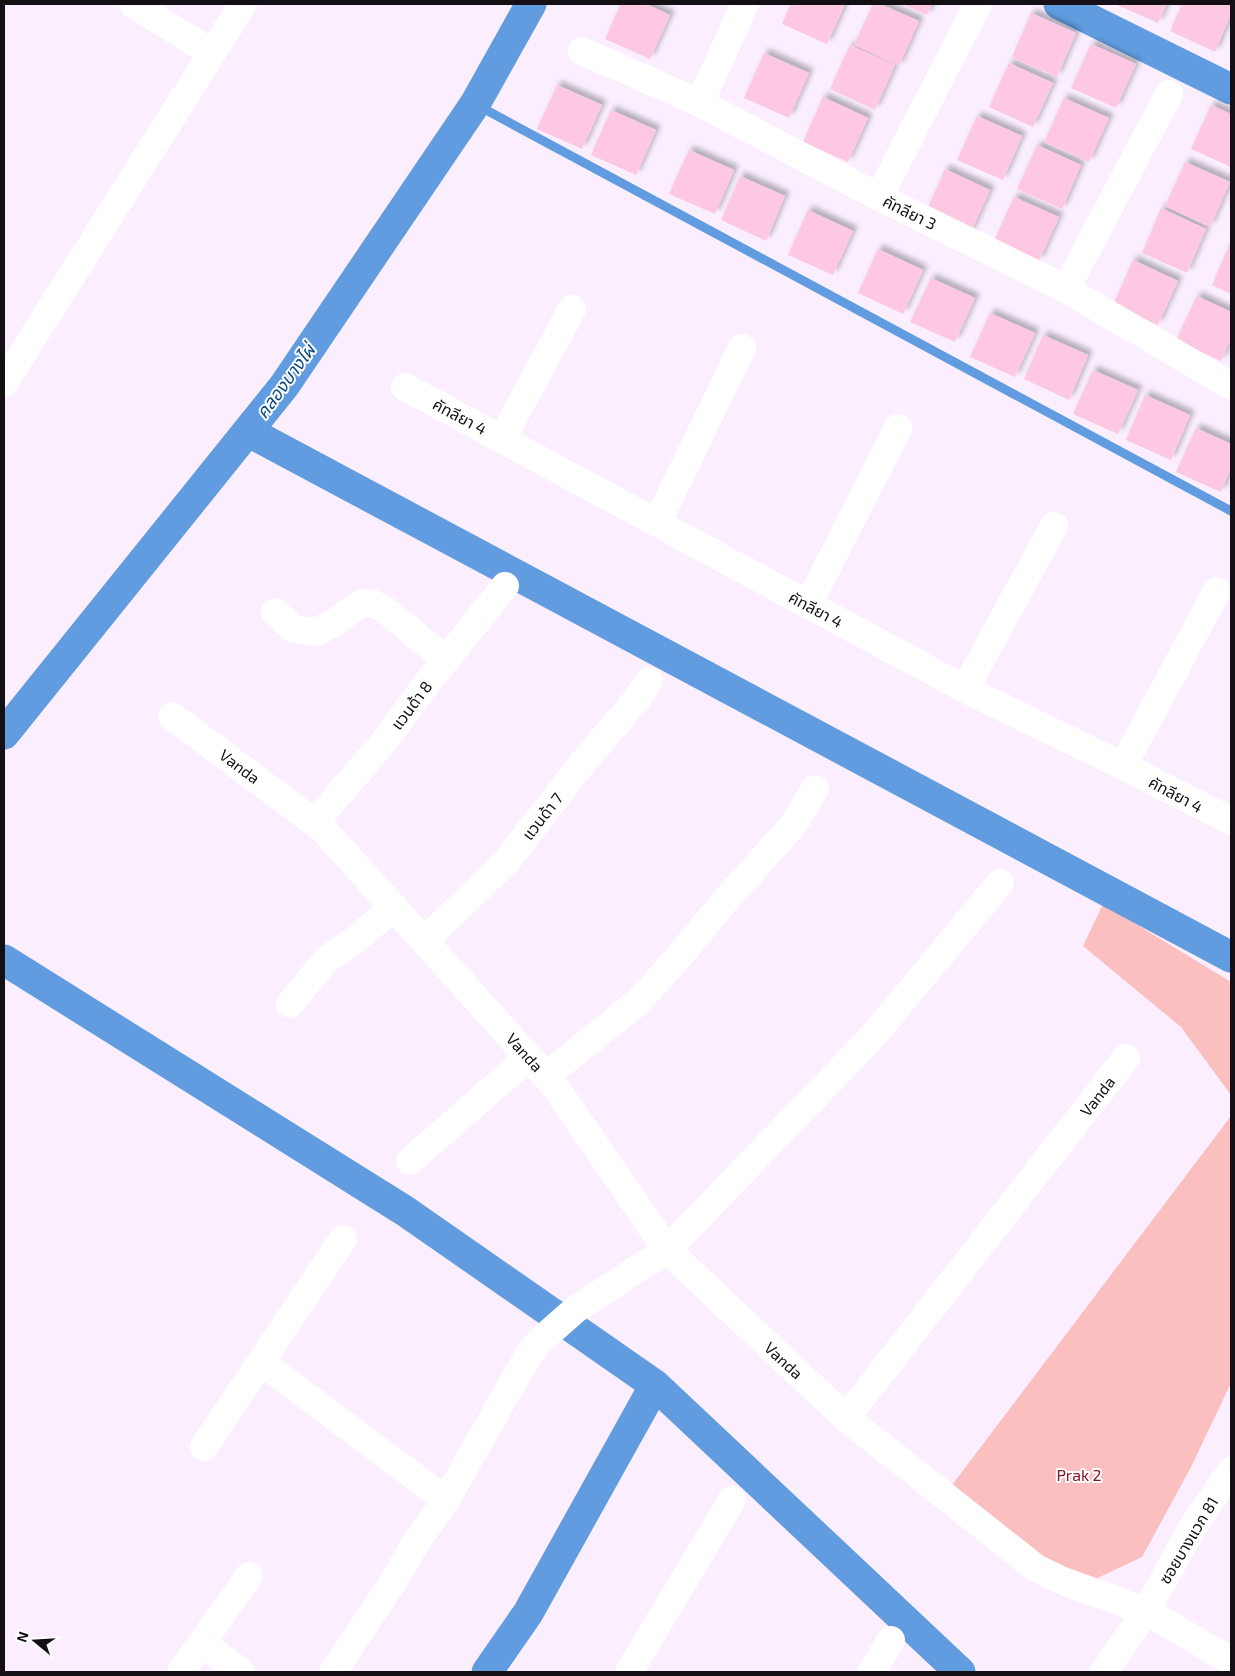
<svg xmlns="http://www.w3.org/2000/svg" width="1235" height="1676" viewBox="0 0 1235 1676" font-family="'Exo 2','Noto Sans Thai',sans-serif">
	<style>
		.green { fill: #fabfbe }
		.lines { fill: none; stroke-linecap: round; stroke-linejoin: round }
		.stream { stroke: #609cdf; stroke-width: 9 }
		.canal { stroke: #609cdf; stroke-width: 31 }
		.building { fill: #fec8e2; filter: url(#shadow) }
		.minor { stroke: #fff; stroke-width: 28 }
		.labels { text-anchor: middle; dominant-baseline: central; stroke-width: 4; stroke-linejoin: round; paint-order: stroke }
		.street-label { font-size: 16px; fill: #130f15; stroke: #fff }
		.park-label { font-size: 16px; fill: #881526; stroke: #fff }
		.water-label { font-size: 18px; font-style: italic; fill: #074986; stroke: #fff }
	</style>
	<defs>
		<filter id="shadow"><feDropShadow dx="4.5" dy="-4.5" stdDeviation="2.5" flood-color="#0004"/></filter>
	</defs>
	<rect width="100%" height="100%" fill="#faeeff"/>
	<!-- green -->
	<path class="green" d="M 1103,904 L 1231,982 L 1231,1095 L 1181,1027 L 1083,946 Z
		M 1231,1116 L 1231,1383 L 1190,1469 L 1142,1557 L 1091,1581 L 1019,1560 L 946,1493 Z"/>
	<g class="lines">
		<!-- stream -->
		<path class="stream" d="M 475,104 L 1231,511"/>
		<!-- canal -->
		<path class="canal" d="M 1059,4 L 1231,89
			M 249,432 L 1231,957
			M 4,734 L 284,386 L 475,104 L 531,4
			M 4,960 L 405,1211 L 655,1385 L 960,1672
			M 487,1672 L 528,1613 L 655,1385"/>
	</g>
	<!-- building -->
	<path class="building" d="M 621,4 L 646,4 L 670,15 L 650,59 L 605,39 Z
		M 791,4 L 845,4 L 827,44 L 782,24 Z
		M 873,4 L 880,4 L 919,21 L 899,66 L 854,45 Z
		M 902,4 L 932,4 L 927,15 Z
		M 1115,4 L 1167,4 L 1158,23 Z
		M 1182,4 L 1227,4 L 1231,6 L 1231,14 L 1215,52 L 1170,31 Z
		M 1031,13 L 1076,33 L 1057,77 L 1012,57 Z
		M 1091,44 L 1136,64 L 1116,108 L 1071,88 Z
		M 850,45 L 895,65 L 875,110 L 830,89 Z
		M 764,53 L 809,73 L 789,118 L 744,98 Z
		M 1009,63 L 1053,83 L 1033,127 L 989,107 Z
		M 557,85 L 602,105 L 582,149 L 537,129 Z
		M 823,97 L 868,118 L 848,162 L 803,142 Z
		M 1064,98 L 1109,118 L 1089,162 L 1044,142 Z
		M 1211,105 L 1231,114 L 1231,167 L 1191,149 Z
		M 611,110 L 656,130 L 636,175 L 591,155 Z
		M 977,116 L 1022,136 L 1003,180 L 957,160 Z
		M 1037,145 L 1081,165 L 1062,209 L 1017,189 Z
		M 689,150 L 734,170 L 715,214 L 669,194 Z
		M 1185,162 L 1230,182 L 1210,227 L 1165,206 Z
		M 945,169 L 990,190 L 970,234 L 925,214 Z
		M 740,176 L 785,196 L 766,241 L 721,220 Z
		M 1014,197 L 1059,217 L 1039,261 L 994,241 Z
		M 1161,208 L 1206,229 L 1187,273 L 1142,253 Z
		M 808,210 L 853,231 L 833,275 L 788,255 Z
		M 1231,241 L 1231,294 L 1212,285 Z
		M 878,249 L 923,270 L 903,314 L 858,293 Z
		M 1133,260 L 1178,281 L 1158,325 L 1113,305 Z
		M 931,278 L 975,298 L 955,342 L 910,322 Z
		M 1197,296 L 1231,312 L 1231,339 L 1221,361 L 1176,340 Z
		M 990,313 L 1035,333 L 1015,377 L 970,357 Z
		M 1043,335 L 1088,355 L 1069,400 L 1024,379 Z
		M 1093,370 L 1138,390 L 1118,434 L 1073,414 Z
		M 1145,395 L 1190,415 L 1171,460 L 1126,440 Z
		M 1196,428 L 1231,444 L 1231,468 L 1221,492 L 1176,472 Z"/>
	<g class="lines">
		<!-- minor -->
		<path class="minor" d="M 133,4 L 212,53
			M 582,51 L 700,103 L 879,197 L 1066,289 L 1231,386
			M 700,103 L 745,4
			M 879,197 L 978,4
			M 1066,289 L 1169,94
			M 4,383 L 243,4
			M 405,387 L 965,689 L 1123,766 L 1231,821
			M 502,439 L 572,309
			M 657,523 L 742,348
			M 808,605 L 898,428
			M 275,612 L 294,629 L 316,632 L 334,623 L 357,606 L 365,603 L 373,604 L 384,609 L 446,660
			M 965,689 L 1054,526
			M 172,716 L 322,828 L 554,1085 L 667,1250 L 846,1418 L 1036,1568 L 1063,1581 L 1146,1611 L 1231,1661
			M 1123,766 L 1217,591
			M 315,822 L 382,744 L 428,682 L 505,586
			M 424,941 L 506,862 L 585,760 L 637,699 L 649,681
			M 290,1004 L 325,961 L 355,940 L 394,907
			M 546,1076 L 639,1001 L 677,959 L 724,902 L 794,824 L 815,789
			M 410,1161 L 529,1057
			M 261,1362 L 446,1500
			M 846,1418 L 1126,1058
			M 204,1447 L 343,1239
			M 202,1643 L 241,1672
			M 181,1672 L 249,1576
			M 333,1672 L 395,1579 L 415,1544 L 446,1500 L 529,1354 L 542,1339 L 576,1309 L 667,1250 L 874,1035 L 1000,883
			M 629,1672 L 732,1500
			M 872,1672 L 891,1640
			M 1104,1672 L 1146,1611 L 1194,1525 L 1231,1471"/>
	</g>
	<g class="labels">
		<!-- street labels -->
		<g class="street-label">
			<text transform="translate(910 212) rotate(26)">คัทลียา 3</text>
			<text transform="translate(460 416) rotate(28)">คัทลียา 4</text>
			<text transform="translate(816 609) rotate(28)">คัทลียา 4</text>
			<text transform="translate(411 705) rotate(-53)">แวนด้า 8</text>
			<text transform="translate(240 766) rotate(37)">Vanda</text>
			<text transform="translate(1176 794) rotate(28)">คัทลียา 4</text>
			<text transform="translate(542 816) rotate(-52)">แวนด้า 7</text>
			<text transform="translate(525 1052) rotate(48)">Vanda</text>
			<text transform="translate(1097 1096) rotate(-52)">Vanda</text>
			<text transform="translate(784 1360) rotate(43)">Vanda</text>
			<text transform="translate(1188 1540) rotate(-59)">ซอยบางแวก 81</text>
		</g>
		<!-- park labels -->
		<g class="park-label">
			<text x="1079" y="1474">Prak 2</text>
		</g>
		<!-- water labels -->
		<g class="water-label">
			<text transform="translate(285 381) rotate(-54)">คลองบางไผ่</text>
		</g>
	</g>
	<!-- border -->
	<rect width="1235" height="1676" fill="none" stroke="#130f15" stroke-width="10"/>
	<!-- north arrow -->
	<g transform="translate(35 1641) rotate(288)" stroke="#ffffff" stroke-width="4" paint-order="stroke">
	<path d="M0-4L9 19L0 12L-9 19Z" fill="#130f15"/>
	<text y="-8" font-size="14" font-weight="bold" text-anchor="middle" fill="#130f15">N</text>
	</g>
</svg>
